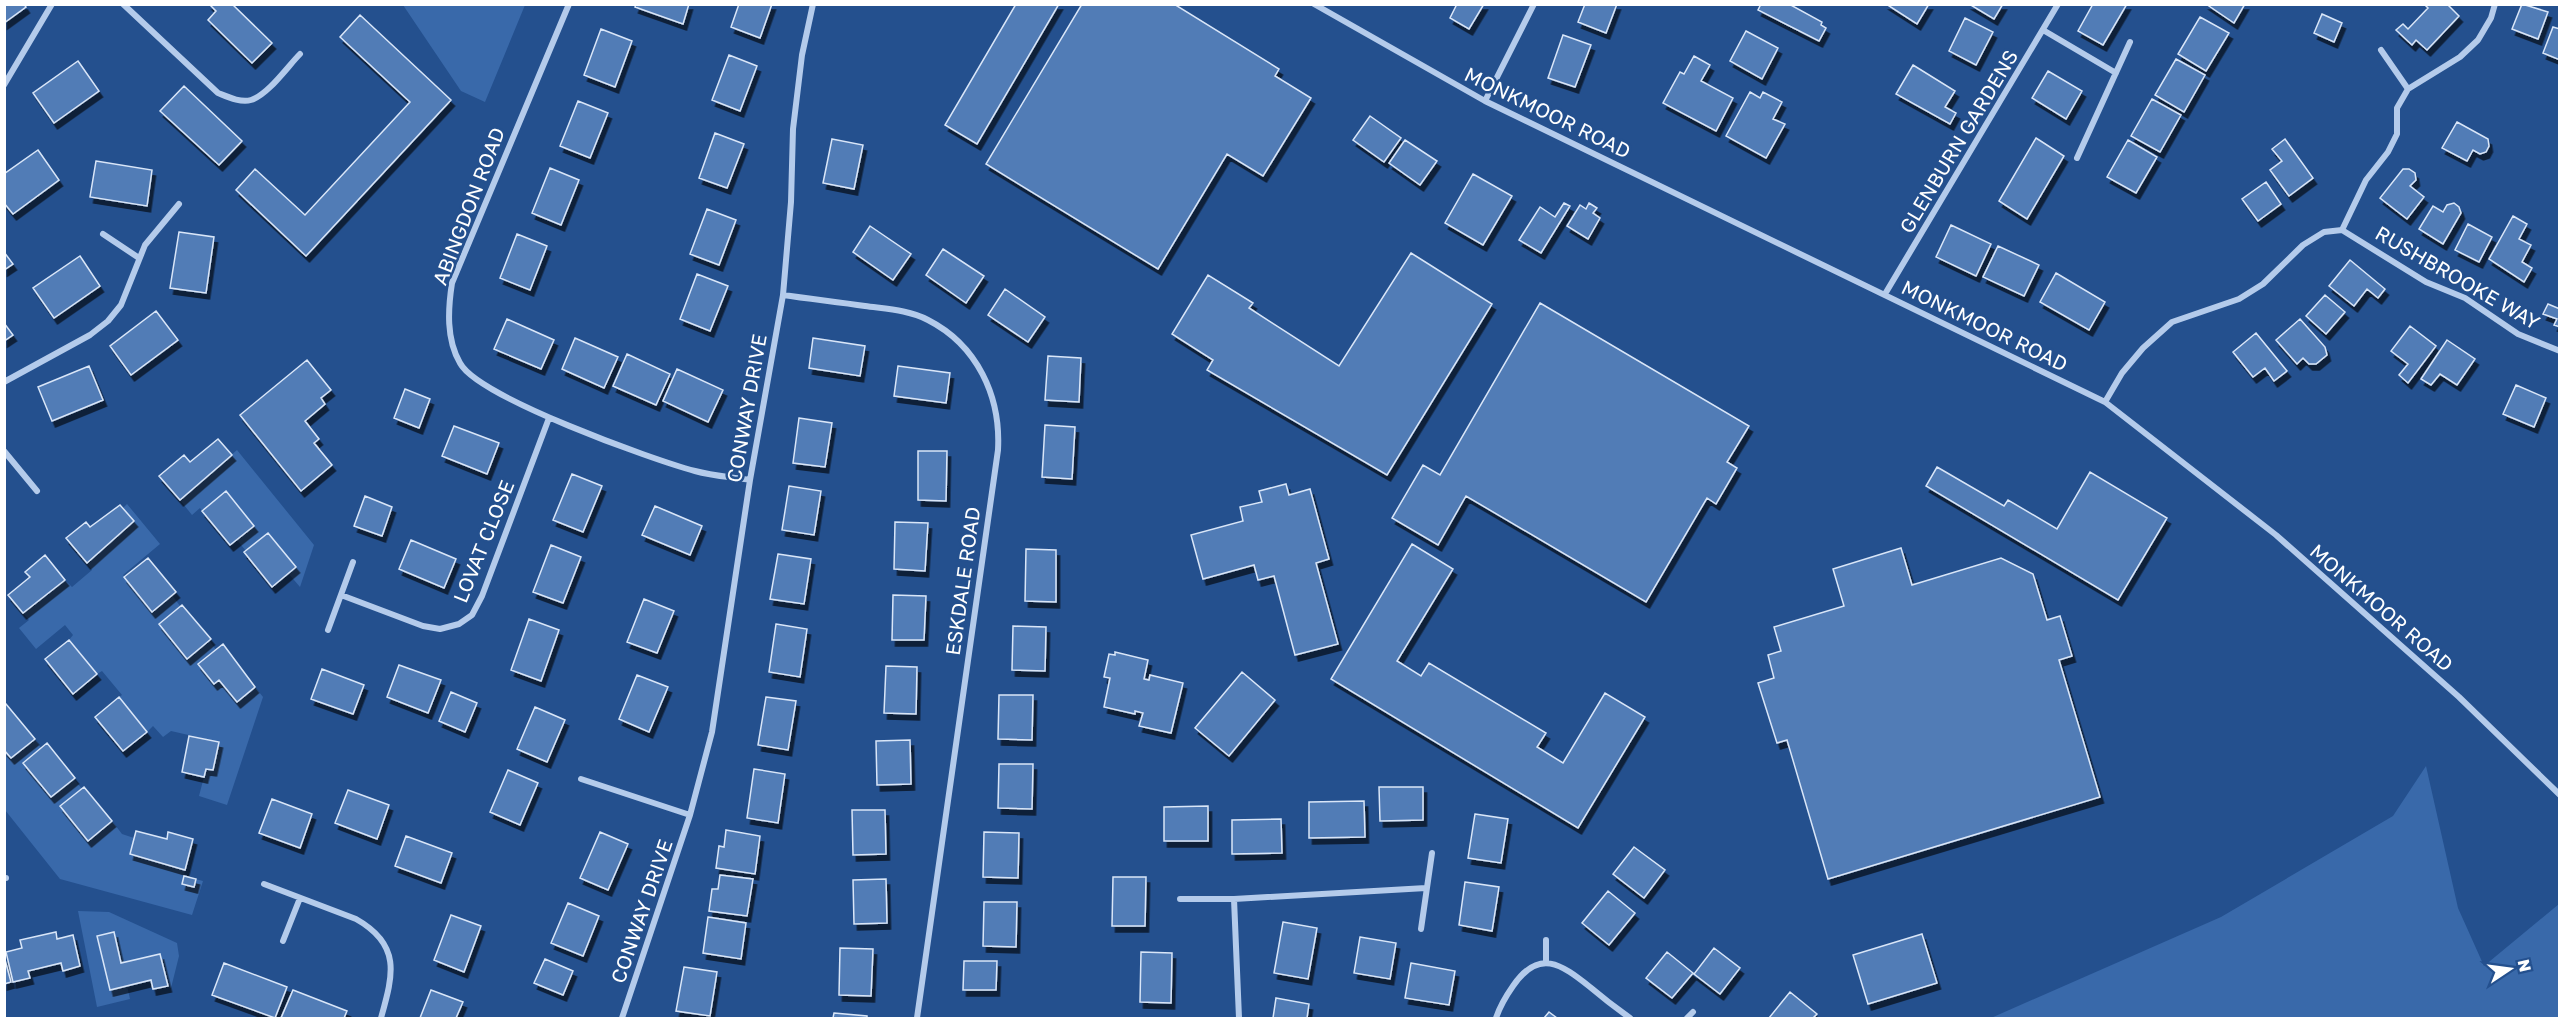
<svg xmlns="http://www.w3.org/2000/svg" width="2564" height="1023" viewBox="0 0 2564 1023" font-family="'Golos Text',sans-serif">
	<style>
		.green { fill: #3969aa }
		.building { fill: #517bb6; stroke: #d9e6f8; stroke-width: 1.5; filter: url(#shadow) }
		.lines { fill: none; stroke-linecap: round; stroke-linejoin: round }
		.minor { stroke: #b4cbeb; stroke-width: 6 }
		.labels { text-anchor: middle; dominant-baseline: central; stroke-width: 5; stroke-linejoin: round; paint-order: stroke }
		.street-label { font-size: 20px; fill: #fff; stroke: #24508e }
	</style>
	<defs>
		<filter id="shadow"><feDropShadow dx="3.5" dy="6" stdDeviation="0" flood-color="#0009"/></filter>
	</defs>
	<rect width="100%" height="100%" fill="#24508e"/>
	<!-- green -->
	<path class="green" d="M 403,5 L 525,5 L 485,102 L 461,91 Z
		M 237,450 L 314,545 L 300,587 L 288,573 L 296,567 L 268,533 L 246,551 L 237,540 L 254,526 L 226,491 L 202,511 L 200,508 L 192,515 L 180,500 Z
		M 127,504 L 160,544 L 123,575 L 152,611 L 172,595 L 180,606 L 159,624 L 187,658 L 209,640 L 216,650 L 198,664 L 219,680 L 255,687 L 263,697 L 227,805 L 199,796 L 206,769 L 213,770 L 219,742 L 171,731 L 163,737 L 153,726 L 147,732 L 119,697 L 122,695 L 102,671 L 97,674 L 69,640 L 73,635 L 65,625 L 36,649 L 19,628 L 29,620 L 23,613 L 44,595 L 46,596 L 65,580 L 72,587 L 92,570 L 87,563 L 133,521 L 123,508 Z
		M 35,739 L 41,748 L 23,763 L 50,798 L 74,779 L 82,789 L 60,807 L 88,841 L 112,821 L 122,834 L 134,838 L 161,862 L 160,864 L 185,870 L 184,876 L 203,881 L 192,915 L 60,879 L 5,810 L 4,750 L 11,758 Z
		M 2426,766 L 2458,908 L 2484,966 L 2559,904 L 2559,1018 L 1991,1018 L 2221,917 L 2393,816 Z
		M 78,911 L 109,912 L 177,943 L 179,956 L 171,988 L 168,986 L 160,954 L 121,963 L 114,932 L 98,936 L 127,986 L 130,999 L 97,1007 Z"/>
	<!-- building -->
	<path class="building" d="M 4,4 L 24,4 L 26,7 L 4,23 Z
		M 209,4 L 232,4 L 272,43 L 252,63 L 208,20 L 216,11 Z
		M 636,4 L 689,4 L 683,24 L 635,7 Z
		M 739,4 L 772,4 L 760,38 L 731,27 Z
		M 1016,4 L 1059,4 L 977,144 L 945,125 Z
		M 1082,4 L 1174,4 L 1279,69 L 1275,76 L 1311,98 L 1263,176 L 1227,154 L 1158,269 L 986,164 Z
		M 1457,4 L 1484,4 L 1469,29 L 1450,18 Z
		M 1585,4 L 1617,4 L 1606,33 L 1578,22 Z
		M 1761,4 L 1789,4 L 1822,22 L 1821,25 L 1826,28 L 1819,41 L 1758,10 Z
		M 1886,4 L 1929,4 L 1917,24 Z
		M 1969,4 L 2003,4 L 1994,19 Z
		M 2093,4 L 2127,4 L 2103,45 L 2078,31 Z
		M 2206,4 L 2245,4 L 2234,23 Z
		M 2424,4 L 2447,4 L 2459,16 L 2427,50 L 2416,40 L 2412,45 L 2396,30 L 2403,24 L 2408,29 L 2428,8 Z
		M 2522,4 L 2548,12 L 2538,39 L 2512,29 Z
		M 2322,14 L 2342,23 L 2334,42 L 2314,33 Z
		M 360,15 L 451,100 L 306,256 L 236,190 L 255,169 L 305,215 L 410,102 L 340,37 Z
		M 2200,17 L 2229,33 L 2206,71 L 2178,54 Z
		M 1965,18 L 1993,32 L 1976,65 L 1949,51 Z
		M 2553,27 L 2560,29 L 2560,60 L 2543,53 Z
		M 601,29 L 632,41 L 615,87 L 584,75 Z
		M 1746,31 L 1778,48 L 1762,79 L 1730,61 Z
		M 1563,35 L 1591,45 L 1575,87 L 1548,78 Z
		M 729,55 L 757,66 L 740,111 L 712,100 Z
		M 1694,56 L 1710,65 L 1701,81 L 1733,98 L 1716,131 L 1663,103 L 1680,72 L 1684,74 Z
		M 2176,59 L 2205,75 L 2184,112 L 2155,95 Z
		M 78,61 L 99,91 L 54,123 L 33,93 Z
		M 1913,65 L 1955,91 L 1945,107 L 1956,113 L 1950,124 L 1896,94 Z
		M 2048,71 L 2082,91 L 2066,119 L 2032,98 Z
		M 184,86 L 242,141 L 219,165 L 160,111 Z
		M 1750,92 L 1760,98 L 1763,92 L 1782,102 L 1773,119 L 1785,124 L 1766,158 L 1726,136 Z
		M 2152,99 L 2181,115 L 2160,152 L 2131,136 Z
		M 578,101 L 608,113 L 590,158 L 560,146 Z
		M 1370,116 L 1401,138 L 1384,162 L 1353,140 Z
		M 2457,122 L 2488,139 L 2489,146 L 2486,152 L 2480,154 L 2473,150 L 2467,161 L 2442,148 Z
		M 715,133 L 744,144 L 727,188 L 699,178 Z
		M 2036,138 L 2064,156 L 2027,219 L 1999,201 Z
		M 832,139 L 863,145 L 854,189 L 823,183 Z
		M 2285,139 L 2313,178 L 2289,196 L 2270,170 L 2282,161 L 2272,149 Z
		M 1405,140 L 1437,161 L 1420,185 L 1389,163 Z
		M 2128,140 L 2157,157 L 2136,193 L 2107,177 Z
		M 38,150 L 59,180 L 13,214 L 4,203 L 4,174 Z
		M 96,161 L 152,170 L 147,206 L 90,197 Z
		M 550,168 L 579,180 L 561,225 L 532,213 Z
		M 2403,169 L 2409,169 L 2415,173 L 2416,180 L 2410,186 L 2424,197 L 2407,219 L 2380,198 Z
		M 1473,174 L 1512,196 L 1483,245 L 1445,223 Z
		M 2266,182 L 2281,204 L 2258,221 L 2242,199 Z
		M 1564,203 L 1570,206 L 1541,253 L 1519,240 L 1540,207 L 1555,217 Z
		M 1589,203 L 1597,208 L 1593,213 L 1600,218 L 1588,239 L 1567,226 L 1580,205 L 1586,209 Z
		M 2454,203 L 2459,207 L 2461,213 L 2443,244 L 2419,229 L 2433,206 L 2443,212 L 2447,205 Z
		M 707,209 L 736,220 L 719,265 L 690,254 Z
		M 2513,216 L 2527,224 L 2519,239 L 2531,245 L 2522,262 L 2532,268 L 2524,282 L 2489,259 Z
		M 2468,224 L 2492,237 L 2479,262 L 2455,250 Z
		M 1951,225 L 1991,244 L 1976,276 L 1936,257 Z
		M 870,226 L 911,254 L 893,280 L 853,252 Z
		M 179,232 L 214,237 L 206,293 L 170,288 Z
		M 517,234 L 547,246 L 530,290 L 500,278 Z
		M 1998,246 L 2039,265 L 2024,296 L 1983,277 Z
		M 943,249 L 984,276 L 966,303 L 926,275 Z
		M 4,252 L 13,264 L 4,270 Z
		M 1411,253 L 1492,304 L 1387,475 L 1207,370 L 1213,360 L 1172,334 L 1208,275 L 1253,303 L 1249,308 L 1339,366 Z
		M 80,256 L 100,286 L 54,318 L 33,288 Z
		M 2350,260 L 2385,289 L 2378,298 L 2367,289 L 2354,306 L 2329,286 Z
		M 2056,273 L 2105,302 L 2089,330 L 2040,302 Z
		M 697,274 L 728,286 L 710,331 L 680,319 Z
		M 1005,289 L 1045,317 L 1028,342 L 988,315 Z
		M 2325,295 L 2345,312 L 2326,334 L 2306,316 Z
		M 1540,303 L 1749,426 L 1727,462 L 1737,468 L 1716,504 L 1707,498 L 1646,602 L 1466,496 L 1438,545 L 1392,518 L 1423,465 L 1440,475 Z
		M 2548,304 L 2560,309 L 2560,327 L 2554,325 L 2557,319 L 2543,314 Z
		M 156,311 L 178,340 L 131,375 L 110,346 Z
		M 507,319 L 554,340 L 541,369 L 494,349 Z
		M 2300,319 L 2325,347 L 2327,355 L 2316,364 L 2309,364 L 2303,358 L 2297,364 L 2276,340 Z
		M 4,323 L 13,335 L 4,341 Z
		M 2410,326 L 2436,346 L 2408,383 L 2399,375 L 2408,364 L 2391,351 Z
		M 2256,333 L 2287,371 L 2274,381 L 2265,368 L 2253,377 L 2233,352 Z
		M 575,338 L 618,357 L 604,388 L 562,369 Z
		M 813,338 L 865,346 L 860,376 L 809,368 Z
		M 2447,340 L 2475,359 L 2457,385 L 2440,374 L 2431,385 L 2421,379 Z
		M 627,354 L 670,374 L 656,405 L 613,386 Z
		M 1048,356 L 1081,358 L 1079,402 L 1045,400 Z
		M 307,360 L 331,390 L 321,398 L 325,404 L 305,421 L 319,439 L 314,443 L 332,465 L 301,491 L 240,415 Z
		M 89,366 L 103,400 L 52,421 L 38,387 Z
		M 898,366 L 950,373 L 946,403 L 894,396 Z
		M 677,369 L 723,390 L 708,422 L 663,401 Z
		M 2516,385 L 2546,398 L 2534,427 L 2503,414 Z
		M 405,389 L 430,399 L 419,428 L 394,418 Z
		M 799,418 L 832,423 L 825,467 L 793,463 Z
		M 1045,425 L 1075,427 L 1072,479 L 1042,477 Z
		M 454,426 L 499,443 L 487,474 L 442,456 Z
		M 218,439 L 232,455 L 180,500 L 159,476 L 184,455 L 190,462 Z
		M 918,451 L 947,451 L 946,501 L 918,500 Z
		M 1937,467 L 2004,506 L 2008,500 L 2057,529 L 2090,472 L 2167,518 L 2118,600 L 1926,486 Z
		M 572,474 L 602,486 L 583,532 L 553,520 Z
		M 1286,484 L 1289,495 L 1310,489 L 1329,559 L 1316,563 L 1338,644 L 1295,655 L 1274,576 L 1258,580 L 1254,565 L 1203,579 L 1191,535 L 1243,521 L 1240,507 L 1262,502 L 1259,491 Z
		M 789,486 L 821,491 L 814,535 L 782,530 Z
		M 226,491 L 254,526 L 230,545 L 202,511 Z
		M 365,496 L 392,507 L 382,536 L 354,526 Z
		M 120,505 L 134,521 L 87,563 L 66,538 L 86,522 L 90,527 Z
		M 655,506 L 702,526 L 690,555 L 642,535 Z
		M 895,522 L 928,523 L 925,571 L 894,569 Z
		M 268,533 L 296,567 L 272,587 L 244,552 Z
		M 411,540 L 456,559 L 444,588 L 399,569 Z
		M 1412,544 L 1453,569 L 1397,661 L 1421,676 L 1429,663 L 1546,733 L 1537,747 L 1563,763 L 1605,693 L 1645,717 L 1578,828 L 1331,679 Z
		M 551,545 L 581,557 L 563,603 L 533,592 Z
		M 1901,548 L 1912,585 L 2001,558 L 2033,574 L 2047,620 L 2060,616 L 2072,656 L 2059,660 L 2100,797 L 1828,879 L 1787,740 L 1777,743 L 1758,683 L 1774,678 L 1768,655 L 1781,651 L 1774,627 L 1844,606 L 1833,569 Z
		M 1026,549 L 1056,550 L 1056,602 L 1025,601 Z
		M 778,554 L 811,559 L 804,604 L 770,599 Z
		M 45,555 L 65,580 L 23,613 L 8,595 L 30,577 L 25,572 Z
		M 148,558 L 176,592 L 152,612 L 124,577 Z
		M 893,595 L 926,596 L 924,640 L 892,640 Z
		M 644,599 L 674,611 L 657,653 L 627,642 Z
		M 182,605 L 211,639 L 187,659 L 159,624 Z
		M 529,619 L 559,630 L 541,681 L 511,670 Z
		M 776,624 L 807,629 L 800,677 L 769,672 Z
		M 1013,626 L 1046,627 L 1045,671 L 1012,670 Z
		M 69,640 L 97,674 L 73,694 L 45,659 Z
		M 223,644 L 255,687 L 237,702 L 219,680 L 214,684 L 198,664 Z
		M 1115,652 L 1148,660 L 1144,679 L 1149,680 L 1150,675 L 1183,683 L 1171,733 L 1139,726 L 1143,713 L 1135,711 L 1135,714 L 1104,707 L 1110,678 L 1104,677 L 1109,654 L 1115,655 Z
		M 399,665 L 441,680 L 428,713 L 387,697 Z
		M 886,666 L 917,667 L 916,714 L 884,713 Z
		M 322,669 L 364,685 L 353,714 L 311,699 Z
		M 1242,672 L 1275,700 L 1229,756 L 1195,728 Z
		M 637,675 L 668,687 L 649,732 L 619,719 Z
		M 451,692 L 477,703 L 465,732 L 439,721 Z
		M 999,695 L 1033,695 L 1032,740 L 998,739 Z
		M 119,697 L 147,732 L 123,751 L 95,717 Z
		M 766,697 L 796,701 L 788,750 L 758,745 Z
		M 6,704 L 35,739 L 11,758 L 4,750 L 4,706 Z
		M 535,707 L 565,720 L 547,762 L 517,749 Z
		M 189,736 L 219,742 L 213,770 L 206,769 L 204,777 L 182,772 Z
		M 910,740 L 911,784 L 877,785 L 876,741 Z
		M 47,743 L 75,778 L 51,797 L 23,763 Z
		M 999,764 L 1033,764 L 1032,809 L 998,808 Z
		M 754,769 L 785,774 L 778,823 L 747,818 Z
		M 508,770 L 538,783 L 520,825 L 490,812 Z
		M 84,787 L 112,821 L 88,841 L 60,806 Z
		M 1379,787 L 1423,787 L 1423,820 L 1380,821 Z
		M 348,790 L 389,805 L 377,839 L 335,823 Z
		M 272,799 L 312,814 L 300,848 L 259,833 Z
		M 1364,801 L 1365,837 L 1309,838 L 1309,802 Z
		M 1208,806 L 1208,841 L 1164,841 L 1164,807 Z
		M 852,810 L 885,810 L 886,854 L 853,855 Z
		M 1475,814 L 1508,819 L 1501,863 L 1468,858 Z
		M 1281,819 L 1282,853 L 1232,854 L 1232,820 Z
		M 726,830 L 760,836 L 755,874 L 716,868 L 719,846 L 724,847 Z
		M 136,831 L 167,839 L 168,832 L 193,839 L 185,870 L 130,854 Z
		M 600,832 L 628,844 L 608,890 L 580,878 Z
		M 984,832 L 1019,833 L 1018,878 L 983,877 Z
		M 406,836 L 452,853 L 441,883 L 395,866 Z
		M 1634,847 L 1665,870 L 1644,898 L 1613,874 Z
		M 720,875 L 753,879 L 747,916 L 709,911 L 712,889 L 718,889 Z
		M 184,876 L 196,879 L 194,887 L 182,884 Z
		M 1113,877 L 1146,877 L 1145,926 L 1112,926 Z
		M 886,879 L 887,923 L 854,924 L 853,880 Z
		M 1465,882 L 1499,887 L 1492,931 L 1459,925 Z
		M 1608,891 L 1635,913 L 1609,945 L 1582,923 Z
		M 984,902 L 1017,902 L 1016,947 L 983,946 Z
		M 568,903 L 599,916 L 583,956 L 551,943 Z
		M 451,915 L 481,926 L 464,972 L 434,960 Z
		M 708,917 L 746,923 L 741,959 L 703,953 Z
		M 1283,922 L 1317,928 L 1308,979 L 1274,973 Z
		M 56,932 L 57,939 L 73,935 L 80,966 L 63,971 L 61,963 L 28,971 L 30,978 L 13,982 L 6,952 L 22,948 L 20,940 Z
		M 114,932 L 121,963 L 160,954 L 168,986 L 153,989 L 151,980 L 110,990 L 97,936 Z
		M 1922,934 L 1937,983 L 1868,1004 L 1853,955 Z
		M 1360,937 L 1396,943 L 1390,979 L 1354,973 Z
		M 840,948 L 873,949 L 871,996 L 839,995 Z
		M 1714,948 L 1740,968 L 1720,994 L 1694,974 Z
		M 1141,952 L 1172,953 L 1171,1003 L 1140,1002 Z
		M 1667,952 L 1693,973 L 1672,998 L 1646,978 Z
		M 4,956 L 11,982 L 4,984 Z
		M 545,959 L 573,971 L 563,995 L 534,983 Z
		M 964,961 L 997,961 L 996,990 L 963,990 Z
		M 224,963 L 287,987 L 275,1018 L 212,995 Z
		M 1411,963 L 1455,971 L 1449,1005 L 1405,998 Z
		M 684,967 L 717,972 L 710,1016 L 676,1011 Z
		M 293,990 L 347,1011 L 344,1018 L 281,1018 Z
		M 431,990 L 463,1002 L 456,1018 L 420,1018 Z
		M 1790,992 L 1817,1014 L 1813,1018 L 1769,1018 Z
		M 1276,998 L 1309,1004 L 1307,1018 L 1273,1018 Z
		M 1549,1012 L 1557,1018 L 1544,1018 Z
		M 834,1013 L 867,1016 L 867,1018 L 833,1018 Z"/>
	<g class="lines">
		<!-- minor -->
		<path class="minor" d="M 123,4 L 218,93 C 228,97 241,103 251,100 C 268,95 288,66 300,54
			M 569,4 L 452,283 C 448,309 446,339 460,363 C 478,397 653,460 695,471 C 713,476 732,477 750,480
			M 1314,4 L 1485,101 L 2105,402 L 2276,535 L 2459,697 L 2560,795
			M 2043,30 L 2116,73
			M 2381,50 L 2408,89
			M 4,85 L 52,4
			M 1485,101 L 1534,4
			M 2077,158 L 2130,42
			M 2342,230 L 2426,282 L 2465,298 L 2518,334 L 2560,351
			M 103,234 L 139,258
			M 1885,294 L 2058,4
			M 783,295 C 810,299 838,302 865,306 C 886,309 909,310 928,320 C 977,345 1001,396 998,450 L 917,1018
			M 4,382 L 90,335 L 108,321 L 121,305 L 145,245 L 179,204
			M 2105,402 L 2122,373 L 2143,348 L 2172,322 L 2239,299 L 2263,284 L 2303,245 L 2324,232 L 2342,230 L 2366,180 L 2388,152 L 2397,134 L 2397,108 L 2408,89 L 2460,57 L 2478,40 L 2491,18 L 2495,4
			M 4,451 L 37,491
			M 341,595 L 423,626 L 440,629 L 459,624 L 472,615 L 482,596 L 549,418
			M 328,630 L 353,562
			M 581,779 L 690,815
			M 4,878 L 6,878
			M 264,884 L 356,919 C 402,945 393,975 381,1018
			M 1180,899 L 1234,899
			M 1421,929 L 1432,853
			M 283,941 L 300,898
			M 1546,963 L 1546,940
			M 622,1018 L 690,815 L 712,732 L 750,480 L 783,295 L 791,202 L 793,129 L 802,55 L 813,4
			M 1239,1018 L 1234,899 L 1426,888
			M 1496,1018 C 1500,1006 1506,996 1513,986 C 1539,948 1561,964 1590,987 C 1603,998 1616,1008 1630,1018
			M 1687,1018 L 1693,1012"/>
	</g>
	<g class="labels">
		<!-- street labels -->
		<g class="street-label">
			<text transform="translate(1548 112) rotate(26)">MONKMOOR ROAD</text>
			<text transform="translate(1958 141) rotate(-59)">GLENBURN GARDENS</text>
			<text transform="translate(468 206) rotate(-69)">ABINGDON ROAD</text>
			<text transform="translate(2458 277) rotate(30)">RUSHBROOKE WAY</text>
			<text transform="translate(1985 325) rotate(26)">MONKMOOR ROAD</text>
			<text transform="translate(746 408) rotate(-80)">CONWAY DRIVE</text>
			<text transform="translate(483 541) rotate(-68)">LOVAT CLOSE</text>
			<text transform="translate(962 581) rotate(-82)">ESKDALE ROAD</text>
			<text transform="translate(2382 607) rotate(41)">MONKMOOR ROAD</text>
			<text transform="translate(641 911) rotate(-71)">CONWAY DRIVE</text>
		</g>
	</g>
	<!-- border -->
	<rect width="2564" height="1023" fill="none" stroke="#ffffff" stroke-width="12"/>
	<!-- north arrow -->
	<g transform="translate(2510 969) rotate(77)" stroke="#24508e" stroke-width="4.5" paint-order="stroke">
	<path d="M0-4.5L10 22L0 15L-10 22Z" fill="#ffffff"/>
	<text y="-9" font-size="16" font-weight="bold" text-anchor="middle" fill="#ffffff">N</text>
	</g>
</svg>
